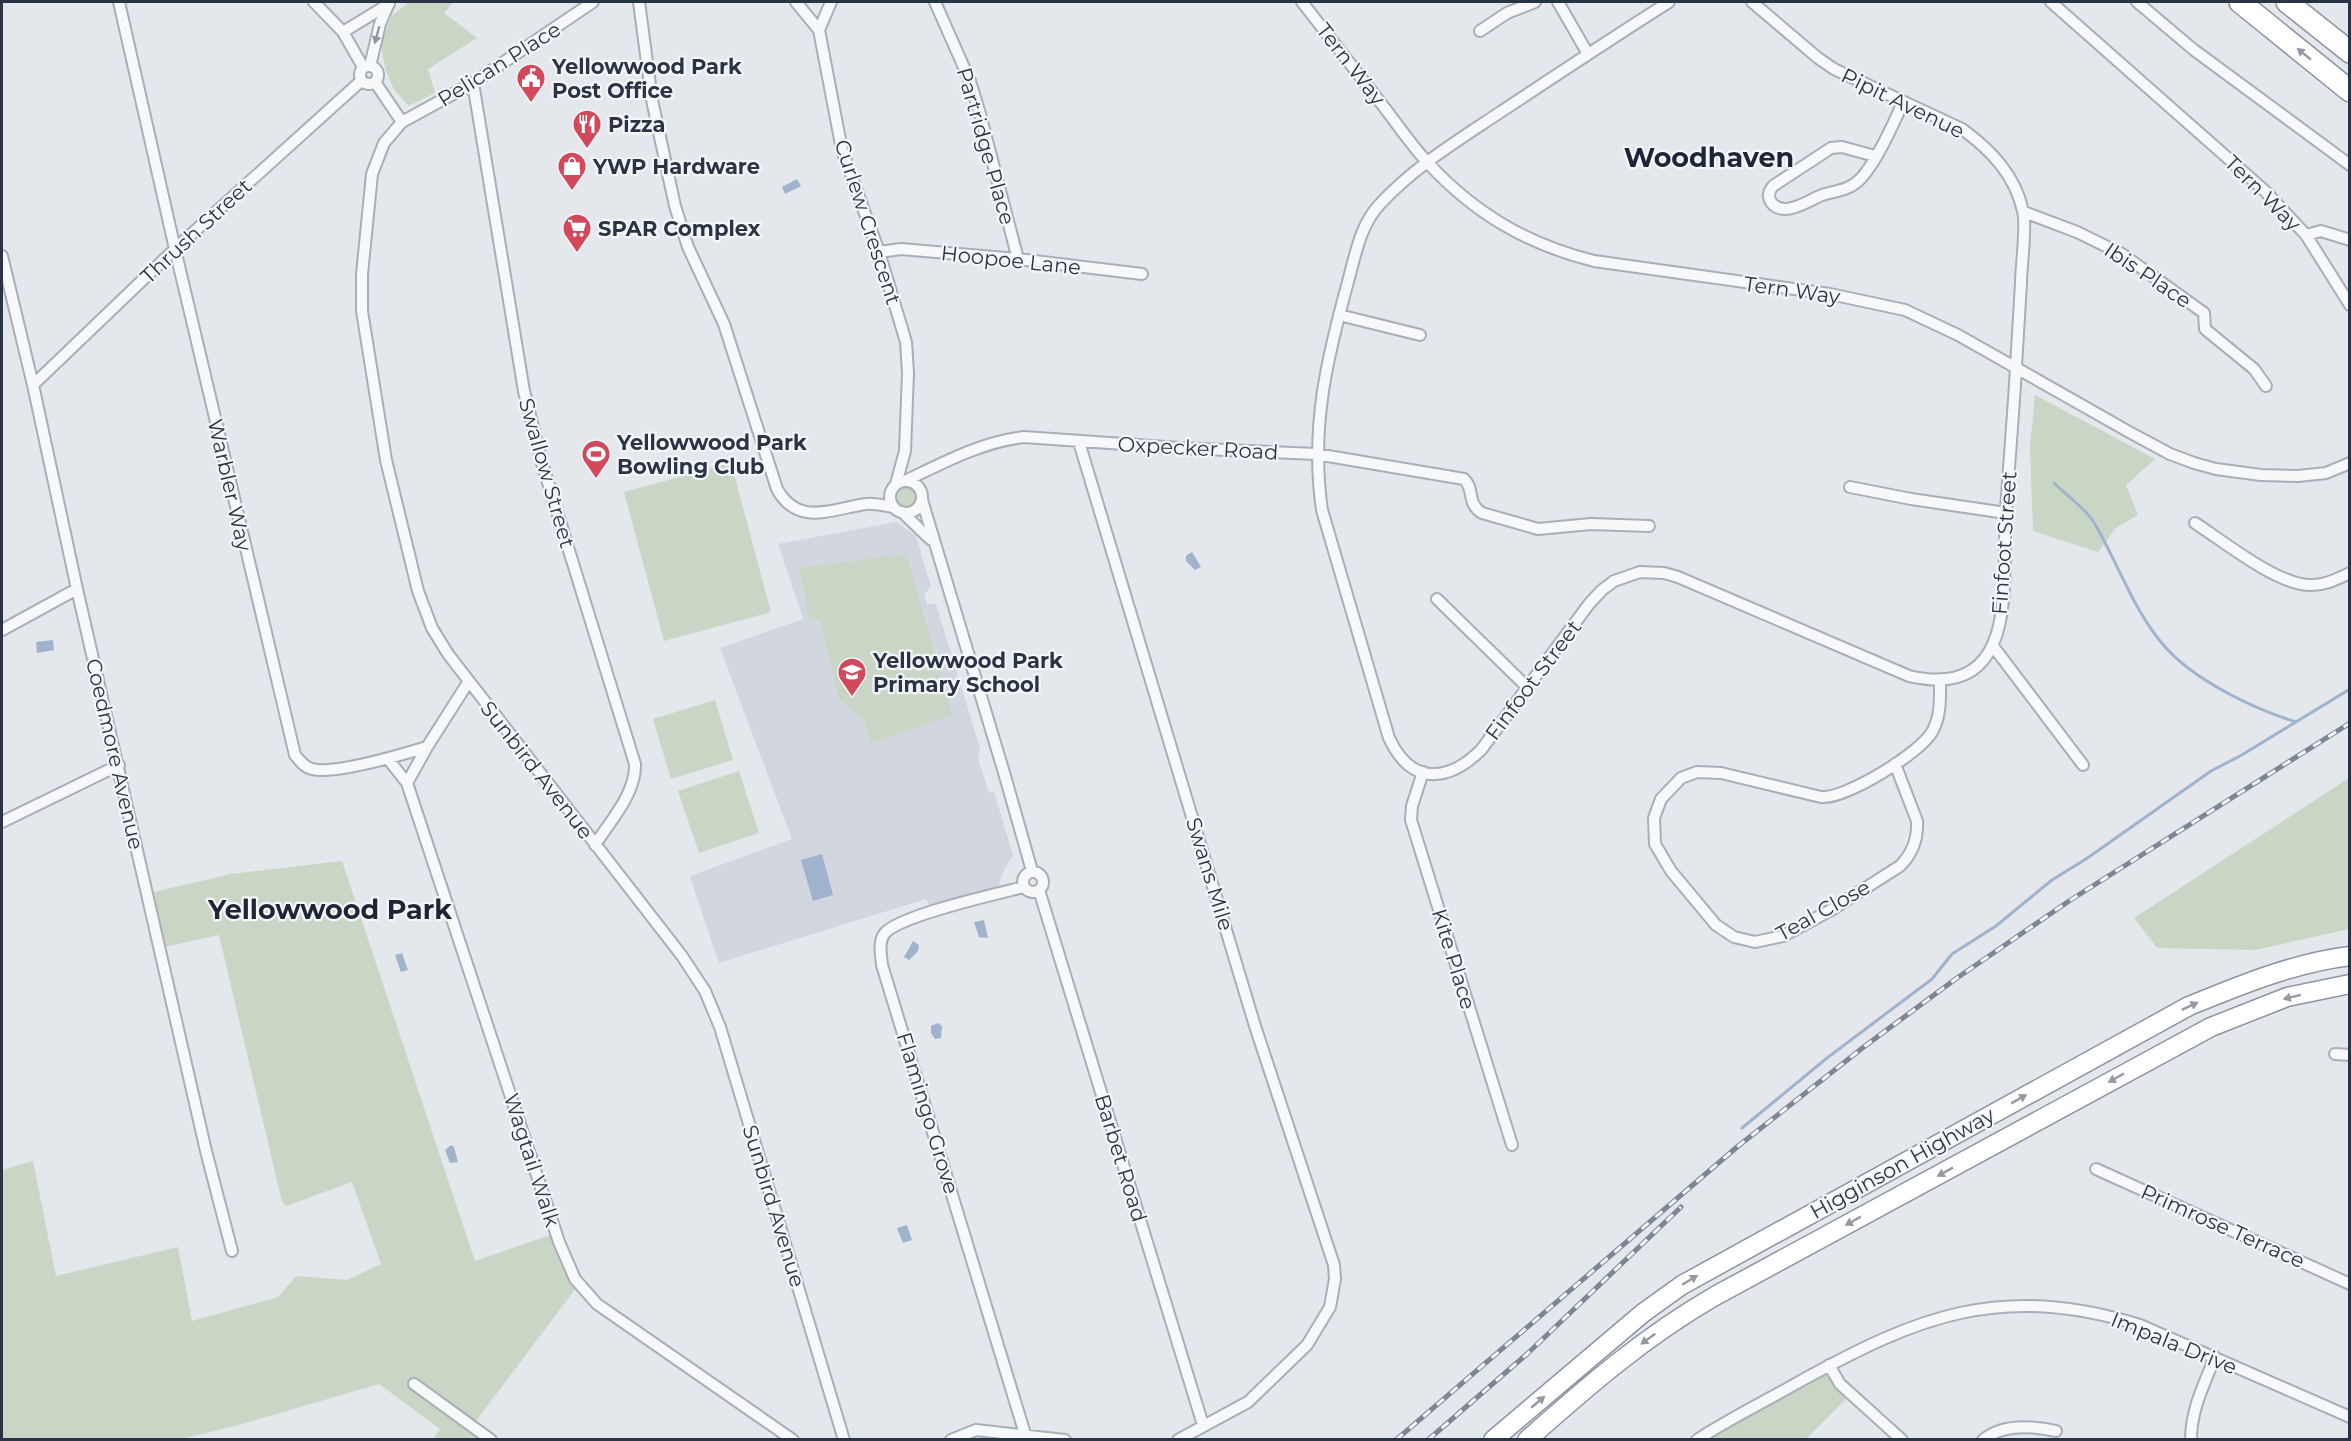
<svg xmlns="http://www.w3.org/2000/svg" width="2351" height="1441" viewBox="0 0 2351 1441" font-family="Montserrat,sans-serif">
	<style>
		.built { fill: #d2d6de }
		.green { fill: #c9d6c5 }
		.water { fill: #9fb4cc }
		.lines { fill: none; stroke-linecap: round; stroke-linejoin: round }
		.stream { stroke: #9fb4cc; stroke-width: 3 }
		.minor-casing { stroke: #a9aeb7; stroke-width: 14 }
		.trunk-casing { stroke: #8b94a3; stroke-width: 21 }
		.motorway-casing { stroke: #8b94a3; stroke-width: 24 }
		.minor { stroke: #f7f8fa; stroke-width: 10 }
		.trunk { stroke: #fff; stroke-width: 18 }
		.motorway { stroke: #fff; stroke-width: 21 }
		.rail-casing { stroke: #7d8696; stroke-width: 5 }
		.rail { stroke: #f4f6f9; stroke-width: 3; stroke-dasharray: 9; stroke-linecap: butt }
		.oneway { fill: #9196a0 }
		.oneway2 { fill: #959aa2 }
		.labels { text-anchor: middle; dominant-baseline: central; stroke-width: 4.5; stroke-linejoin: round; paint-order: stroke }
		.street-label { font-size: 21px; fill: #2b3445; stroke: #f4f6f9 }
		.poi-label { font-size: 21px; font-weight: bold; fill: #2b3445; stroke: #f4f6f9; text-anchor: start }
		.district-label { font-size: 27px; font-weight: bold; fill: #1d2536; stroke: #f4f6f9 }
	</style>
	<rect width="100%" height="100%" fill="#e4e7ec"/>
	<!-- built -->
	<path class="built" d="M 896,522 L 916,536 L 931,587 L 924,594 L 927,604 L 936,604 L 980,748 L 978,759 L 989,793 L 994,792 L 1013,855 L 1001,876 L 999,886 L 929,906 L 926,899 L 719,963 L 690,876 L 792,839 L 720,648 L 803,619 L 778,544 Z"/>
	<!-- green -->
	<path class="green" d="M 409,2 L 453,2 L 444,13 L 477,38 L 428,69 L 435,93 L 409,106 L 394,90 L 385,68 L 381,44 L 391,17 Z
		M 2035,395 L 2155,459 L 2126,485 L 2138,515 L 2116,528 L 2098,552 L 2033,531 L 2030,447 Z
		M 731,463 L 771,612 L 664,641 L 624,492 Z
		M896 497a11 11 0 1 1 22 0a11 11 0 1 1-22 0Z
		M 906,554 L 952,715 L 871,743 L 864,721 L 839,699 L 820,619 L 810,620 L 799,568 Z
		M 715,700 L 733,760 L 671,779 L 653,719 Z
		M 739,771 L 759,833 L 699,853 L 678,791 Z
		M 2349,778 L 2349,929 L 2255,950 L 2157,948 L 2134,918 Z
		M 342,861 L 475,1261 L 553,1234 L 576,1288 L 470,1429 L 485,1439 L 433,1439 L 440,1429 L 379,1384 L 235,1426 L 181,1439 L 2,1440 L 2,1170 L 33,1161 L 56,1276 L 178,1247 L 192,1321 L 278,1297 L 296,1276 L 347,1280 L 381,1264 L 352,1182 L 286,1206 L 282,1202 L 219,935 L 164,947 L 154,892 L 231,874 Z
		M 1829,1365 L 1851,1394 L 1806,1439 L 1698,1440 Z"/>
	<!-- water -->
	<path class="water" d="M 797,179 L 801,186 L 785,194 L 782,187 Z
		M 1192,552 L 1201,567 L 1195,570 L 1186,561 L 1186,556 Z
		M 53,640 L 54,650 L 37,653 L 36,642 Z
		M 822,854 L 833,895 L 813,901 L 801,860 Z
		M 984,920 L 988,938 L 979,937 L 974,922 Z
		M 913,941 L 919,945 L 918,951 L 909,960 L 904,957 Z
		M 402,953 L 408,970 L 401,972 L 395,955 Z
		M 938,1023 L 942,1026 L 941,1038 L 935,1039 L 931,1033 L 931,1026 Z
		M 451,1145 L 454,1147 L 458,1162 L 450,1163 L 445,1150 Z
		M 907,1225 L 912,1240 L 903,1243 L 897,1228 Z"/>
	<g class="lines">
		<!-- stream -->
		<path class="stream" d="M 2054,483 C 2066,495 2084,507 2093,521 C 2118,562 2133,611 2166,648 C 2196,681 2254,709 2296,722
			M 1742,1128 L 1827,1058 L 1932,979 L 1952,954 L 1996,926 L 2052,880 L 2086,859 L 2211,771 L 2240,756 L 2350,689"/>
		<!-- minor casing -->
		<g class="minor-casing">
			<path id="minor" d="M 119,2 L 175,249 L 295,755 C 300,761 304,767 312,769 C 334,775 404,754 427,747 L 469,681
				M 314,2 L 343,32 L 363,67
				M 639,2 L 652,100 L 675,206 L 688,247 L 724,324 L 777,489 C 798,527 831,509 866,504 C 875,503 885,506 894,507
				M 796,2 L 819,30 L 842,150 L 879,252 L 906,342 L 908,373 L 905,451 L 896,484
				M 935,2 L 970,81 L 980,114 L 1018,259
				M 1302,2 C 1328,35 1354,69 1380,102 C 1396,122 1411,145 1428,163 C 1475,214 1527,244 1594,261 L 1830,294 L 1905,310 L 1958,335 L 2131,433 L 2170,454 L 2194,463 L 2216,469 L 2261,475 L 2298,476 L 2326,473 L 2350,463
				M 1558,2 L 1588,54
				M 1669,2 C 1612,38 1555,76 1499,113 C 1457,141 1414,167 1380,204 C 1361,224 1356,252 1349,278 C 1327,358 1310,427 1322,510 L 1389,738 C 1411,785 1447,783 1481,750 L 1589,604 L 1602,590 L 1614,581 L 1640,572 L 1664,573 L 1678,577 L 1909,676 C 1943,684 1977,681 1993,644 C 2009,609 2003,549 2006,509 C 2012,434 2017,359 2021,283 C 2021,266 2027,226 2023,211 C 2015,175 1991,150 1962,129 L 1834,69 L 1818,58 L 1752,2
				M 2051,2 L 2265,191 L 2306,235 L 2350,305
				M 2137,2 L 2194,50 L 2350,165
				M 819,30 L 831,2
				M 1480,31 L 1507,13 L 1535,2
				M 343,32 L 389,4
				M360 75a9 9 0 1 1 18 0a9 9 0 1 1-18 0Z
				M 370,66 L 380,24 L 388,5
				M 375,82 L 402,122 L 384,143 L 372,174 L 362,274 L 362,311 L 386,460 L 418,591 L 432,628 L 448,654 L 682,956 L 705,991 L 720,1027 L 844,1440
				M 473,83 L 524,391 L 542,463 L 635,764 C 636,794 610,821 595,845
				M 402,122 L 473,83 L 593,2
				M 1875,156 L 1842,147 L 1831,148 L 1773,186 C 1769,191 1767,196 1771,202 C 1783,219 1809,200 1822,195 C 1834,191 1847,191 1857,182 C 1873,169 1894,123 1903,102
				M 2024,212 L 2077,232 L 2122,254 L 2204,313 L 2205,329 L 2254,369 L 2266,386
				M 2306,235 L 2321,231 L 2350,240
				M 879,252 L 901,249 L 1018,259 L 1142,274
				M 2,256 L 33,385 L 77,589 L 206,1151 L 232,1251
				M 1339,315 L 1420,335
				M 33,385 L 175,249 L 361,81
				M 1079,442 L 1255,1026 L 1334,1265 L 1335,1279 L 1330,1307 L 1307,1345 L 1248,1402 L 1178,1440
				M 905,481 C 943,463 981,442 1024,437 L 1180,448 L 1316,454 L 1464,479 C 1475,489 1466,503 1482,513 L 1538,529 L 1591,524 L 1649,526
				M890 497a16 16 0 1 1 32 0a16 16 0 1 1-32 0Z
				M 1850,487 L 1911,499 L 2006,513
				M 922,500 L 1005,776 L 1032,871
				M 902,512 L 930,539
				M 2195,523 C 2223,541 2276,584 2309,585 C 2324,586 2337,579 2350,573
				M 1437,599 L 1528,688
				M 2,630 L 77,589
				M 1993,646 L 2083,765
				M 388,759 L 407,783 L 559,1242 L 575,1279 L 597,1304 L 793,1440
				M 1895,764 L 1917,821 C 1918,839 1913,853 1900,866 L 1831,910 L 1783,936 L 1755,942 L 1734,937 L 1716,925 L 1671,871 L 1655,844 L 1654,818 L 1661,799 L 1681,778 L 1697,772 L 1721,773 L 1821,797 C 1846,799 1920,753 1932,732 C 1941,717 1940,698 1940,681
				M 1423,772 L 1412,806 L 1411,820 L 1512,1145
				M 407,783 L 427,747
				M 2,822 L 119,765
				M1023 882a10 10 0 1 1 20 0a10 10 0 1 1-20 0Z
				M 1024,887 C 996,894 901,915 885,933 C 878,941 881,954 882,965 L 1025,1434
				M 1039,890 L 1203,1425
				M 2335,1054 L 2350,1055
				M 2096,1169 L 2350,1284
				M 1829,1365 L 1840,1384 L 1902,1440
				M 414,1384 L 491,1440
				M 951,1440 L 976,1430 L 1065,1440
				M 1697,1440 C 1729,1419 1764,1402 1797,1383 C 1918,1316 2000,1282 2140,1325 L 2350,1417
				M 1983,1440 C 2003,1423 2033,1426 2056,1431
				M 2191,1440 C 2191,1409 2204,1385 2215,1357"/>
		</g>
		<!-- trunk casing -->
		<g class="trunk-casing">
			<path id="trunk" d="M 1493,1440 L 1643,1313 L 1682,1285 L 2189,1006 C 2241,985 2293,963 2350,956
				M 1527,1440 C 1588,1386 1644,1337 1715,1296 L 2211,1027 L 2287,997 L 2350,984"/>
		</g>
		<!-- motorway casing -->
		<g class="motorway-casing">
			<path id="motorway" d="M 2240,2 L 2350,91
				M 2287,2 L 2350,52"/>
		</g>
		<!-- minor -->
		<use href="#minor" class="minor"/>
		<!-- trunk -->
		<use href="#trunk" class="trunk"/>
		<!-- motorway -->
		<use href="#motorway" class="motorway"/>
		<!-- rail casing -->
		<g class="rail-casing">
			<path id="rail" d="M 1396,1440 L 1737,1147 L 1865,1046 L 1957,978 L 2069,901 L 2350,723
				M 1428,1440 L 1527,1354 L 1681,1207"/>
		</g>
		<!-- rail -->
		<use href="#rail" class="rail"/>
	</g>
	<!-- one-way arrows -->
	<defs><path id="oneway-solid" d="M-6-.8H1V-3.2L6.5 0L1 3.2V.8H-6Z" transform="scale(1.5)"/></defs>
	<use class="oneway" href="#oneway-solid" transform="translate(377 35) rotate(105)"/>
	<g class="oneway2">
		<use href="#oneway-solid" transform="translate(2304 54) rotate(-141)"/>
		<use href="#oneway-solid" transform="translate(2292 997) rotate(166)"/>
		<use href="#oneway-solid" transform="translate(2190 1006) rotate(-25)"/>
		<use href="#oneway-solid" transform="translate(2116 1078) rotate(151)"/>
		<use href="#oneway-solid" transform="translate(2019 1099) rotate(-29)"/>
		<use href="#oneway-solid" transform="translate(1945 1172) rotate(151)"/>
		<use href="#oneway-solid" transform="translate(1853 1221) rotate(151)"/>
		<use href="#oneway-solid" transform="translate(1690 1280) rotate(-31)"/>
		<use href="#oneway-solid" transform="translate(1648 1339) rotate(144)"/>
		<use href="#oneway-solid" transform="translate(1538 1402) rotate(-40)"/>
	</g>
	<!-- icons -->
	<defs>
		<g id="civic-pin" transform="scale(1.5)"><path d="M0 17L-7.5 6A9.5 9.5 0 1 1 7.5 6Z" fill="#d1495b" stroke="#f4f6f9"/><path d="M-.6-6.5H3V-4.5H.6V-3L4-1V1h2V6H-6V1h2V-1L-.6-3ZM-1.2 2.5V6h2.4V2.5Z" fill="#fff"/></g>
		<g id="restaurant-pin" transform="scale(1.5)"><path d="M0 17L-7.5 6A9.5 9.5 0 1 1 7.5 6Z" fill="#d1495b" stroke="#f4f6f9"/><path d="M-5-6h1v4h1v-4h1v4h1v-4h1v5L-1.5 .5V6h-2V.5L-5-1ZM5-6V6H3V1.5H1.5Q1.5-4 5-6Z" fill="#fff"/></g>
		<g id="shop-pin" transform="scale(1.5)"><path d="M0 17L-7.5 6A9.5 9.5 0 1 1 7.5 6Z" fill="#d1495b" stroke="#f4f6f9"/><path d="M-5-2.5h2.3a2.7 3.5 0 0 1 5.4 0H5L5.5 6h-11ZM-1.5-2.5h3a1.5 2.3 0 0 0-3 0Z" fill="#fff"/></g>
		<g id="supermarket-pin" transform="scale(1.5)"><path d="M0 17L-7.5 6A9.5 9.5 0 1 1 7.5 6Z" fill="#d1495b" stroke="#f4f6f9"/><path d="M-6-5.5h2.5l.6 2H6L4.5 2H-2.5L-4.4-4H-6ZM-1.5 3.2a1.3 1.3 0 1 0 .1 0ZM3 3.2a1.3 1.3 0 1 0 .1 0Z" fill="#fff"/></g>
		<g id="stadium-pin" transform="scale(1.5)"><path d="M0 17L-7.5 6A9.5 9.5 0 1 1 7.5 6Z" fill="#d1495b" stroke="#f4f6f9"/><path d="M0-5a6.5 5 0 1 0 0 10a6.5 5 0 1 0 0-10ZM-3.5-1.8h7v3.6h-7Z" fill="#fff"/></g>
		<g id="school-pin" transform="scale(1.5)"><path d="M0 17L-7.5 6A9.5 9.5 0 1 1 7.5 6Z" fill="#d1495b" stroke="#f4f6f9"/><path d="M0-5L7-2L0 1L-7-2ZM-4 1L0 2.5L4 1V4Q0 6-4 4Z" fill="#fff"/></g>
	</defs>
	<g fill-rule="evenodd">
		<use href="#civic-pin" x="531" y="78"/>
		<use href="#restaurant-pin" x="587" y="124"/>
		<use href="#shop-pin" x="572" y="166"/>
		<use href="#supermarket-pin" x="577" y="228"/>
		<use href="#stadium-pin" x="596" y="454"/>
		<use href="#school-pin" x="852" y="672"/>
	</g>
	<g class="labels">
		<!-- street labels -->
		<g class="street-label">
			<text transform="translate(499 64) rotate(-32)">Pelican Place</text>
			<text transform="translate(1351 64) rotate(52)">Tern Way</text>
			<text transform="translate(1903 103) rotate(26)">Pipit Avenue</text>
			<text transform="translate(986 146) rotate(74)">Partridge Place</text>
			<text transform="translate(2263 193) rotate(45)">Tern Way</text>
			<text transform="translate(868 222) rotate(72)">Curlew Crescent</text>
			<text transform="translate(196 231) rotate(-43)">Thrush Street</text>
			<text transform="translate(1011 260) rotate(6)">Hoopoe Lane</text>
			<text transform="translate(2148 275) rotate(34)">Ibis Place</text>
			<text transform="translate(1792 290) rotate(8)">Tern Way</text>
			<text transform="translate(1198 448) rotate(3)">Oxpecker Road</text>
			<text transform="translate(547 473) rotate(74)">Swallow Street</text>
			<text transform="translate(230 485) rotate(77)">Warbler Way</text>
			<text transform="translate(2004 543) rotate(-86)">Finfoot Street</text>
			<text transform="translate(1533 680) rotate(-53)">Finfoot Street</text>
			<text transform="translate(115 754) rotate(77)">Coedmore Avenue</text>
			<text transform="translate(537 770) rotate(52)">Sunbird Avenue</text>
			<text transform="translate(1210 874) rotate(73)">Swans Mile</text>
			<text transform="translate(1823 910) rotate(-29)">Teal Close</text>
			<text transform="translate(1454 959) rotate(73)">Kite Place</text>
			<text transform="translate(928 1113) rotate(73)">Flamingo Grove</text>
			<text transform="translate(1121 1158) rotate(73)">Barbet Road</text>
			<text transform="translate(532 1160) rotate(72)">Wagtail Walk</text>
			<text transform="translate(1902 1163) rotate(-29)">Higginson Highway</text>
			<text transform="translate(774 1206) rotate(73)">Sunbird Avenue</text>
			<text transform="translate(2223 1226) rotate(24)">Primrose Terrace</text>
			<text transform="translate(2174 1343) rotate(22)">Impala Drive</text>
		</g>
		<!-- poi labels -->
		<g class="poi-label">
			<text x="552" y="66">Yellowwood Park<tspan x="552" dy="24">Post Office</tspan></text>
			<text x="608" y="124">Pizza</text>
			<text x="593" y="166">YWP Hardware</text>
			<text x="598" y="228">SPAR Complex</text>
			<text x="617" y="442">Yellowwood Park<tspan x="617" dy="24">Bowling Club</tspan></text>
			<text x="873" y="660">Yellowwood Park<tspan x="873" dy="24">Primary School</tspan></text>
		</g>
		<!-- district labels -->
		<g class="district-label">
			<text x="1709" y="157">Woodhaven</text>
			<text x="330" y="909">Yellowwood Park</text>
		</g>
	</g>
	<!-- border -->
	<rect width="2351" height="1441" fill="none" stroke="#2b3445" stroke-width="6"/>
</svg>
